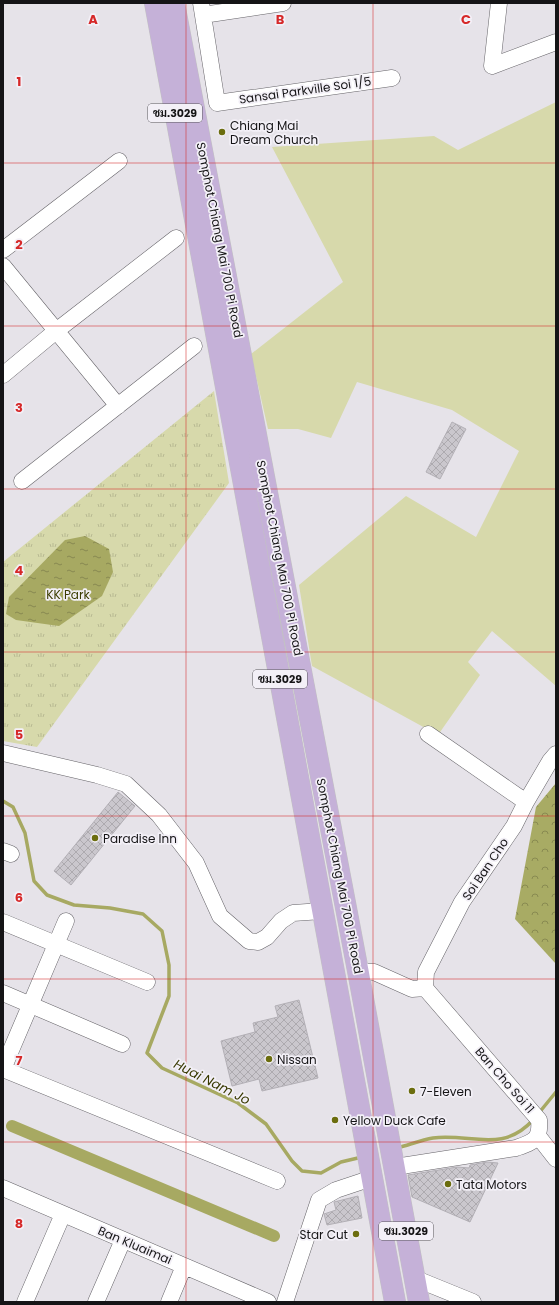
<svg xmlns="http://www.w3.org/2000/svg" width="559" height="1305" viewBox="0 0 559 1305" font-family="Poppins,Sarabun,sans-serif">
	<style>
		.green { fill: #d7d9ab }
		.forest { fill: url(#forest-crowns) }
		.park { fill: url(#park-tufts) }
		.water { fill: url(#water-ripples) }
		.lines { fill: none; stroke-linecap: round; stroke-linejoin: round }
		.stream { stroke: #a7a962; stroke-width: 3.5 }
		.canal { stroke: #a7a962; stroke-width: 12 }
		.building { fill: url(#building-cross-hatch); stroke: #b3b0b6 }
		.minor-casing { stroke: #656368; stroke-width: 17 }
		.major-casing { stroke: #c2c2c2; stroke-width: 22 }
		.minor { stroke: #fff; stroke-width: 16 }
		.major { stroke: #c5b1d8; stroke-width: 21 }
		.grid { fill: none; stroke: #d62828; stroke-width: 1; stroke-opacity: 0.55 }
		.poi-dot { fill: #6b6d0e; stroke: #f3f0f7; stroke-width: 1.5 }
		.labels { text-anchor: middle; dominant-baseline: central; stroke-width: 3.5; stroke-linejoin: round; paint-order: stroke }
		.shield { fill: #f3f0f7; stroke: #58565a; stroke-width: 1 }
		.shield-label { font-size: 11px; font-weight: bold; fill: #151416 }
		.street-label { font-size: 12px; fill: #151416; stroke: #f3f0f7 }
		.poi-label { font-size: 12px; fill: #151416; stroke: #f3f0f7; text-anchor: start }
		.park-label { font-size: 12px; fill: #3b3c01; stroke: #f3f0f7 }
		.water-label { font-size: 13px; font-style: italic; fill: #383900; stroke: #f3f0f7 }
		.grid-label { font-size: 13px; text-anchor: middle; font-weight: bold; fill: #d62828; stroke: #f3f0f7; stroke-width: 3.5; stroke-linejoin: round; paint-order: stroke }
	</style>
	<defs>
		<pattern id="forest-crowns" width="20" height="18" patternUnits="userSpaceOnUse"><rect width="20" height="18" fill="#a8ab64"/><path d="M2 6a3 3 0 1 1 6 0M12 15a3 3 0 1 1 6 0" fill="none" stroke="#888a51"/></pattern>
		<pattern id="park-tufts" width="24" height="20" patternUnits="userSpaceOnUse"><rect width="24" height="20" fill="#d7d9ab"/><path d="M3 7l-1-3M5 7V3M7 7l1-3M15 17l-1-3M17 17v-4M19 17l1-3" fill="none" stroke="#b8b992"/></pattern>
		<pattern id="water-ripples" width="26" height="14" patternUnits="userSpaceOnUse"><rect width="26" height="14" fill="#a7a962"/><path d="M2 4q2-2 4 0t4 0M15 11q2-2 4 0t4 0" fill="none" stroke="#878850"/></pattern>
		<pattern id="building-cross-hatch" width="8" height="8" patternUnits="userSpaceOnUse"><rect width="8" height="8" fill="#cac7cd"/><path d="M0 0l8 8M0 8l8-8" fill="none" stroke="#adaaaf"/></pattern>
	</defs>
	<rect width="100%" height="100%" fill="#e6e3e9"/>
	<!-- green -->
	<path class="green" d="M 556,102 L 556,686 L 492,631 L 468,662 L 480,675 L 438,735 L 312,666 L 299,585 L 406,496 L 476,537 L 519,451 L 452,410 L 357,382 L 331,438 L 298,429 L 268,429 L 251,354 L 343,282 L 272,147 L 434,136 L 458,150 Z"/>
	<!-- forest -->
	<path class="forest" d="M 556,783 L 556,964 L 515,919 L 536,807 Z"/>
	<!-- park -->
	<path class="park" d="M 214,391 L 229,483 L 37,747 L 3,741 L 3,562 Z"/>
	<!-- water -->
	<path class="water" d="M 85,536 L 109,549 L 113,572 L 102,596 L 59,626 L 16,620 L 6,614 L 9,597 L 65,540 Z"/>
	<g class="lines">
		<!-- stream -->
		<path class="stream" d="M 3,801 L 13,807 L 25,833 L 34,881 L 47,895 L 74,905 L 110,908 L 143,914 L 162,931 L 169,965 L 169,996 L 147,1053 L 162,1068 L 238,1103 L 266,1124 L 292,1161 L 302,1171 L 321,1173 L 341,1162 L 362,1157
			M 538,1114 L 556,1092
			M 397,1148 C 409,1145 421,1140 433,1138 C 471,1133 502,1154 533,1120"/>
		<!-- canal -->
		<path class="canal" d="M 12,1126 L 274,1236"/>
	</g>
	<!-- building -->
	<path class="building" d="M 452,422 L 466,429 L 440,479 L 426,472 Z
		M 118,792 L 135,806 L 71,885 L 54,871 Z
		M 299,1000 L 318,1078 L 262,1091 L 259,1079 L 232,1086 L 221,1041 L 255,1032 L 253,1023 L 278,1017 L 275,1006 Z
		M 487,1162 L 498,1163 L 470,1222 L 412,1197 L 408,1175 L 457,1167 L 469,1168 L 470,1165 Z
		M 358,1196 L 362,1218 L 327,1225 L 324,1214 L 336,1210 L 334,1202 Z"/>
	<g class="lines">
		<!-- minor casing -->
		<g class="minor-casing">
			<path id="minor" d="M 201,3 L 217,103 L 392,78
				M 499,3 L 492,66 L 556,42
				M 203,15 L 283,3
				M 3,250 L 119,161
				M 3,266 L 118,406
				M 3,375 L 56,331 L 176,238
				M 22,481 L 194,346
				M 428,734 L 526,802
				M 3,753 L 97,775 L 126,784 L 159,815 L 196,863 L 220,916 L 249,941 L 258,942 L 267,937 L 281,921 L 293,913 L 322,911
				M 3,851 L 11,854
				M 3,922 L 147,982
				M 358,971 L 374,972 L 412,989 L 425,988
				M 425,988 L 426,972 L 462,902 L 514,826 L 526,802 L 550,761 L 556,754
				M 3,993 L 122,1044
				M 3,1069 L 277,1181
				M 3,1069 L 66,921
				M 538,1136 L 556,1159
				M 395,1167 L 516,1148 C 533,1142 541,1140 539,1120 L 425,988
				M 3,1188 L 268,1302
				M 414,1278 L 473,1302
				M 25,1302 L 63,1214
				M 96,1302 L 123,1240
				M 169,1302 L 184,1266
				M 285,1302 L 319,1200 L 336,1190 L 372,1178"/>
		</g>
		<!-- major casing -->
		<g class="major-casing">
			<path id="major" d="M 155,3 L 395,1302
				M 174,3 L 358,971 L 419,1302"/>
		</g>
		<!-- minor -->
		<use href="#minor" class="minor"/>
		<!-- major -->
		<use href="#major" class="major"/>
	</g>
	<!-- grid -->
	<path class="grid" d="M 186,3 L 186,1302M 373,3 L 373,1302M 3,163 L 556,163M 3,326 L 556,326M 3,489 L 556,489M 3,652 L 556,652M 3,816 L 556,816M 3,979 L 556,979M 3,1142 L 556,1142"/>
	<!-- markers -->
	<g class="poi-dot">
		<circle cx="222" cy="132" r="4"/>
		<circle cx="95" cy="838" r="4"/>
		<circle cx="269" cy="1059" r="4"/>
		<circle cx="412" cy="1091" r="4"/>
		<circle cx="335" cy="1120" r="4"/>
		<circle cx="448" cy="1184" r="4"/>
		<circle cx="356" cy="1234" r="4"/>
	</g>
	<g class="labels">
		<!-- shield labels -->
		<g class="shield">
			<rect x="148" y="104" width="54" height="18" rx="3"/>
			<rect x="253" y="670" width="54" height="18" rx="3"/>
			<rect x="379" y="1222" width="54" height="18" rx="3"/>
		</g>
		<g class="shield-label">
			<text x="175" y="113">ชม.3029</text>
			<text x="280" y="679">ชม.3029</text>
			<text x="406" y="1231">ชม.3029</text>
		</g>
		<!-- street labels -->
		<g class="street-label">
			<text transform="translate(305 90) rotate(-8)">Sansai Parkville Soi 1/5</text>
			<text transform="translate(220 240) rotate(79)">Somphot Chiang Mai 700 Pi Road</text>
			<text transform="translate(280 558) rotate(79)">Somphot Chiang Mai 700 Pi Road</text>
			<text transform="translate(485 869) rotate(-56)">Soi Ban Cho</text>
			<text transform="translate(340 876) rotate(79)">Somphot Chiang Mai 700 Pi Road</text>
			<text transform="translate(505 1080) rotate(49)">Ban Cho Soi 11</text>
			<text transform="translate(135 1245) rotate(23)">Ban Kluaimai</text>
		</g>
		<!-- poi labels -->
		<g class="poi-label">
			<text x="230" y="125">Chiang Mai<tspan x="230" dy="14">Dream Church</tspan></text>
			<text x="103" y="838">Paradise Inn</text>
			<text x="277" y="1059">Nissan</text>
			<text x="420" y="1091">7-Eleven</text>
			<text x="343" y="1120">Yellow Duck Cafe</text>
			<text x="456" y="1184">Tata Motors</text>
			<text x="348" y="1234" text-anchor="end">Star Cut</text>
		</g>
		<!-- park labels -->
		<g class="park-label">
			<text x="68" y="594">KK Park</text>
		</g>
		<!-- water labels -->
		<g class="water-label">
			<text transform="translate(212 1082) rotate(27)">Huai Nam Jo</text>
		</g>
	</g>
	<g class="grid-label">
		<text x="93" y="24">A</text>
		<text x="280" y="24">B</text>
		<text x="466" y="24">C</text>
		<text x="19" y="86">1</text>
		<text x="19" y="249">2</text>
		<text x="19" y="412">3</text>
		<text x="19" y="575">4</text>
		<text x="19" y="739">5</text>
		<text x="19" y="902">6</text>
		<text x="19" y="1065">7</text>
		<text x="19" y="1228">8</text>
	</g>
	<!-- border -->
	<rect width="559" height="1305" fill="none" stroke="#151416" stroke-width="8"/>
</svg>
